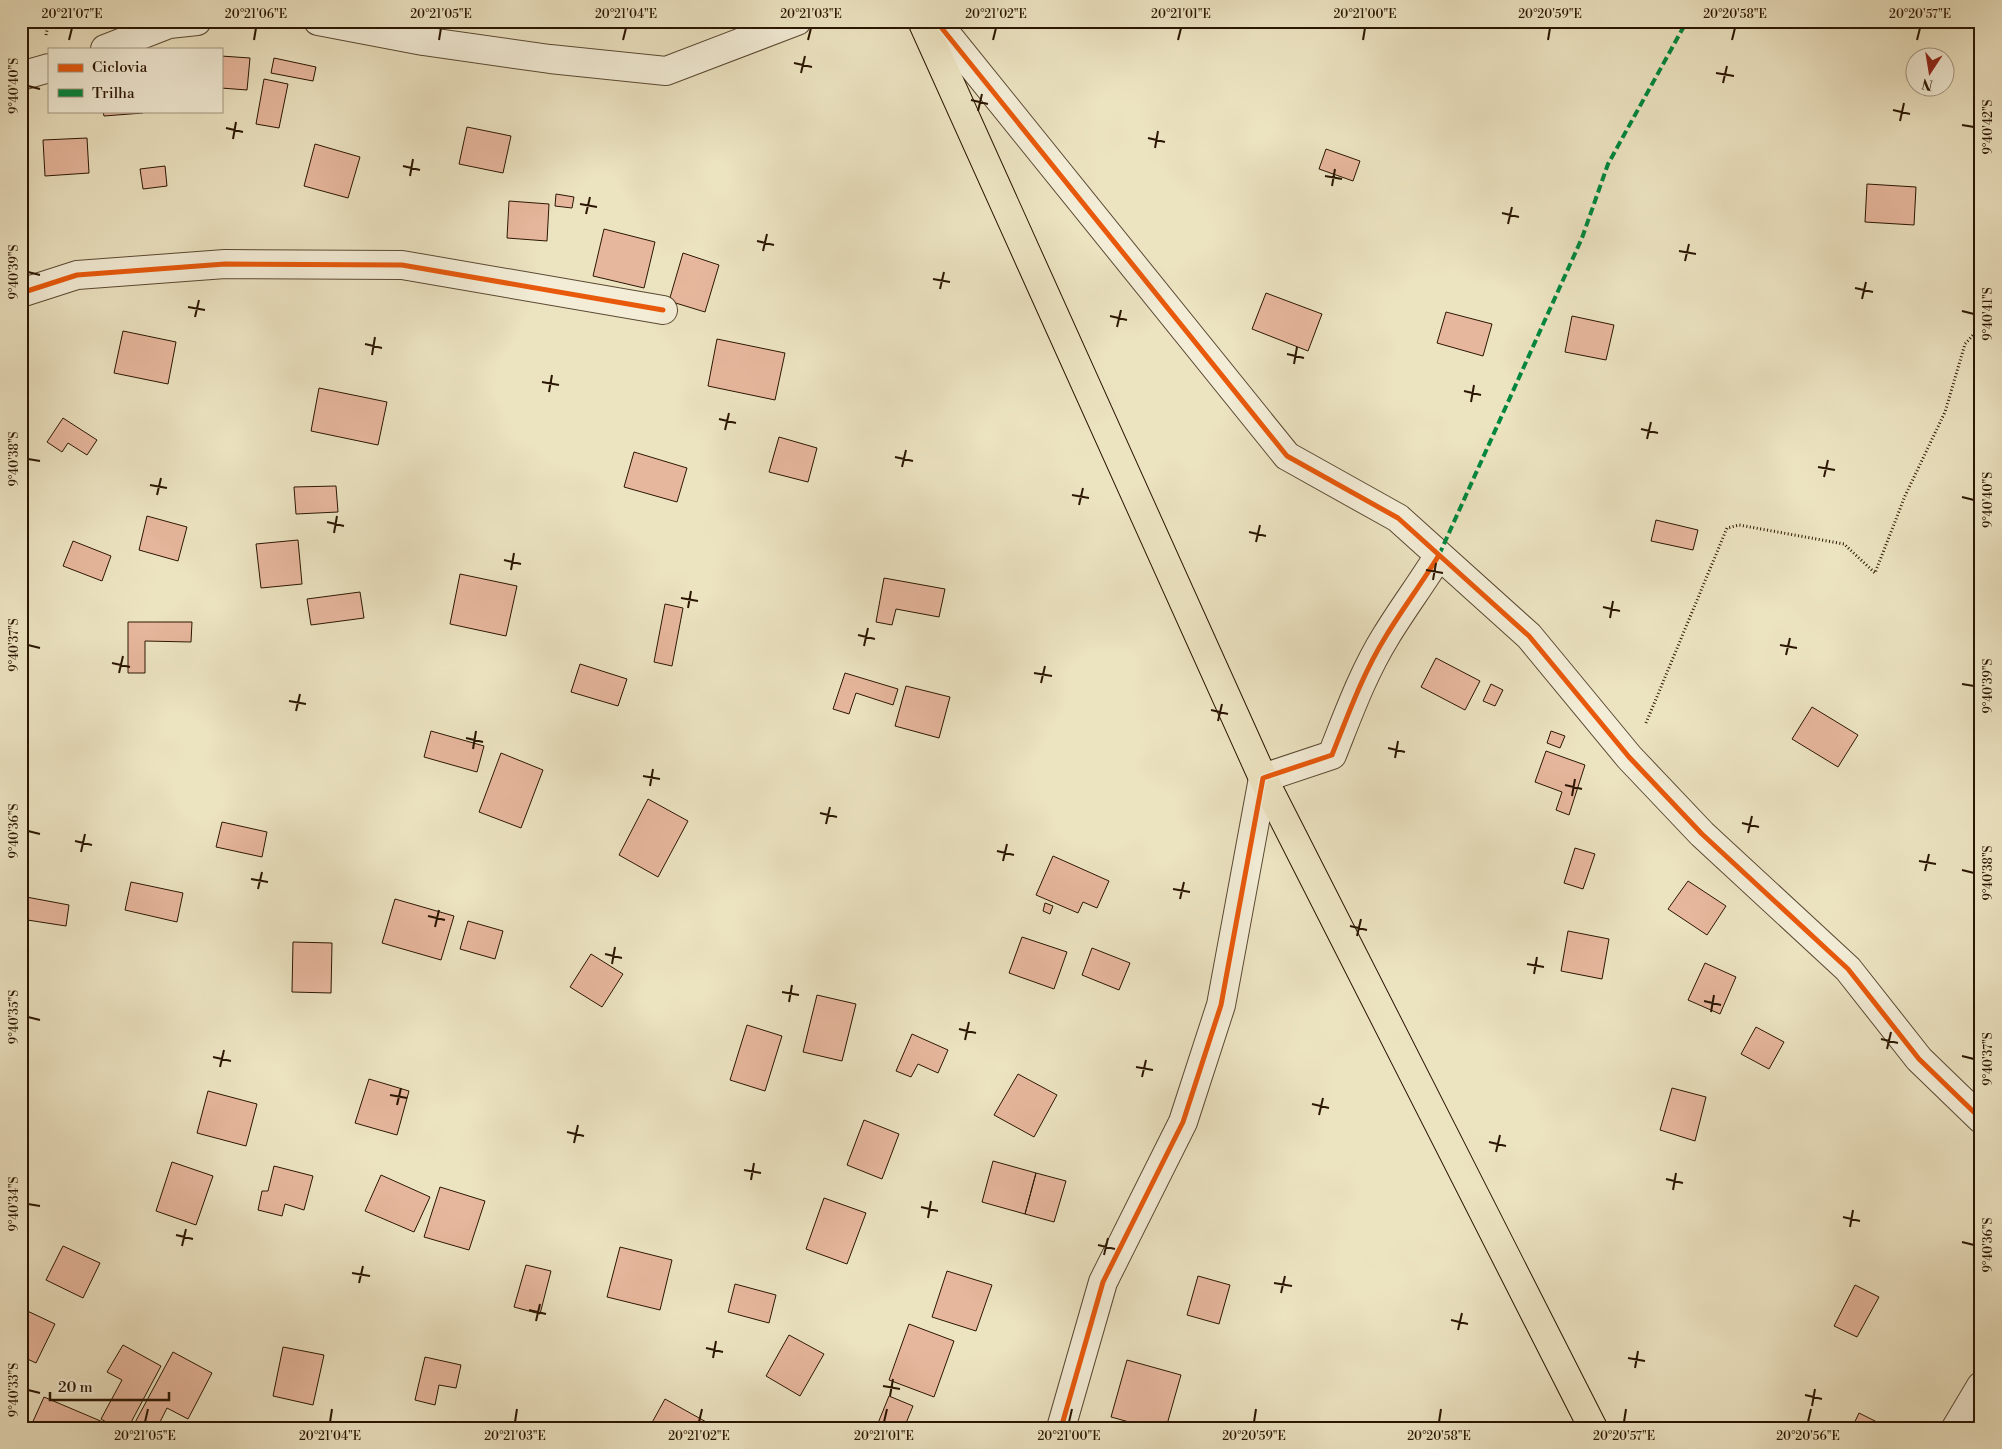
<svg xmlns="http://www.w3.org/2000/svg" width="2002" height="1449" viewBox="0 0 2002 1449" font-family="'Libre Bodoni',serif">
	<style>
		.building { fill: #e7b79d; stroke: #2b1602 }
		.lines { fill: none; stroke-linecap: round; stroke-linejoin: round }
		.minor-casing { stroke: #5b4932; stroke-width: 30 }
		.primary-casing { stroke: #2b1602; stroke-width: 30 }
		.path { stroke: #2b1602; stroke-width: 3; stroke-dasharray: 1 2.5; stroke-linecap: butt }
		.minor { stroke: #f3edd7; stroke-width: 28 }
		.primary { stroke: #ece3c1; stroke-width: 28 }
		.quiet { stroke: #00873e; stroke-width: 4; stroke-dasharray: 8 4; stroke-linecap: butt }
		.cycleway-casing { stroke: #f3edd7; stroke-width: 8 }
		.cycleway { stroke: #e8590c; stroke-width: 5 }
		.ticks { fill: none; stroke: #2b1602; stroke-width: 2 }
		.neatline { fill: none; stroke: #2b1602; stroke-width: 2 }
		.ticks-label { font-size: 12px; text-anchor: middle; fill: #2b1602 }
	</style>
	<rect width="100%" height="100%" fill="#ece3c1"/>
	<filter id="stains"><feTurbulence type="fractalNoise" baseFrequency=".004" numOctaves="4"/><feColorMatrix values="0 0 0 0 .2 0 0 0 0 .09 0 0 0 0 .02 0 0 0 .5 -.17"/></filter>
	<radialGradient id="worn" r=".72"><stop offset=".6" stop-color="#630" stop-opacity="0"/><stop offset="1" stop-color="#630" stop-opacity=".3"/></radialGradient>
	<!-- building -->
	<path class="building" d="M 221,56 L 250,58 L 247,90 L 221,88 Z
		M 274,58 L 316,67 L 313,81 L 271,73 Z
		M 264,79 L 288,84 L 279,128 L 256,124 Z
		M 103,111 L 143,111 L 143,113 L 104,116 Z
		M 467,127 L 511,136 L 503,173 L 459,164 Z
		M 87,138 L 89,173 L 45,176 L 43,140 Z
		M 315,144 L 360,157 L 348,198 L 304,186 Z
		M 1326,149 L 1360,161 L 1353,181 L 1319,169 Z
		M 165,166 L 167,186 L 143,189 L 140,169 Z
		M 1867,184 L 1916,187 L 1914,225 L 1865,222 Z
		M 556,194 L 574,197 L 572,208 L 555,206 Z
		M 509,201 L 549,204 L 547,241 L 507,238 Z
		M 604,229 L 655,242 L 644,288 L 593,276 Z
		M 683,253 L 719,265 L 705,312 L 669,301 Z
		M 1266,293 L 1322,314 L 1308,351 L 1252,329 Z
		M 1446,312 L 1492,324 L 1483,356 L 1437,343 Z
		M 1572,316 L 1614,325 L 1606,360 L 1565,352 Z
		M 123,331 L 176,342 L 168,384 L 114,373 Z
		M 717,339 L 785,353 L 775,400 L 708,386 Z
		M 319,388 L 387,402 L 378,445 L 311,431 Z
		M 63,418 L 97,440 L 87,455 L 68,443 L 62,452 L 47,442 Z
		M 779,437 L 817,448 L 808,482 L 769,472 Z
		M 634,452 L 687,468 L 677,502 L 624,487 Z
		M 336,486 L 338,512 L 296,514 L 294,487 Z
		M 147,516 L 187,527 L 178,561 L 139,550 Z
		M 1656,520 L 1698,530 L 1693,550 L 1651,541 Z
		M 298,540 L 302,584 L 261,588 L 256,544 Z
		M 73,541 L 111,556 L 102,581 L 63,566 Z
		M 460,574 L 517,586 L 506,636 L 450,624 Z
		M 884,578 L 945,589 L 939,617 L 896,609 L 892,625 L 876,622 Z
		M 360,592 L 364,618 L 311,625 L 307,599 Z
		M 665,604 L 683,608 L 672,666 L 654,662 Z
		M 128,622 L 192,622 L 191,642 L 145,641 L 145,673 L 128,673 Z
		M 1436,658 L 1480,681 L 1465,710 L 1421,687 Z
		M 580,664 L 627,679 L 618,706 L 571,692 Z
		M 845,673 L 898,689 L 893,705 L 856,693 L 849,714 L 833,709 Z
		M 1491,684 L 1503,690 L 1495,706 L 1483,701 Z
		M 906,686 L 950,697 L 939,738 L 895,726 Z
		M 1812,707 L 1858,735 L 1838,767 L 1792,739 Z
		M 431,731 L 484,746 L 477,772 L 424,757 Z
		M 1551,731 L 1565,736 L 1560,748 L 1547,743 Z
		M 1546,751 L 1585,765 L 1569,815 L 1556,810 L 1562,792 L 1535,782 Z
		M 501,753 L 543,770 L 521,828 L 479,812 Z
		M 648,799 L 688,821 L 658,877 L 619,855 Z
		M 222,822 L 267,832 L 262,857 L 216,847 Z
		M 1575,848 L 1595,854 L 1583,889 L 1564,883 Z
		M 1053,856 L 1109,881 L 1097,908 L 1083,902 L 1078,913 L 1036,895 Z
		M 1688,881 L 1726,906 L 1707,935 L 1668,909 Z
		M 131,882 L 183,893 L 177,922 L 125,910 Z
		M 21,896 L 69,905 L 66,926 L 21,919 Z
		M 395,899 L 454,916 L 441,960 L 382,943 Z
		M 1045,903 L 1053,906 L 1050,914 L 1043,911 Z
		M 468,921 L 503,931 L 495,959 L 460,949 Z
		M 1568,931 L 1609,939 L 1602,979 L 1561,971 Z
		M 1022,937 L 1067,952 L 1054,989 L 1009,973 Z
		M 293,942 L 332,943 L 331,993 L 292,992 Z
		M 1092,948 L 1130,963 L 1119,990 L 1082,975 Z
		M 591,954 L 623,974 L 602,1007 L 570,987 Z
		M 1705,963 L 1736,977 L 1720,1014 L 1688,1000 Z
		M 817,995 L 856,1004 L 842,1061 L 803,1052 Z
		M 747,1025 L 782,1036 L 765,1091 L 730,1080 Z
		M 1756,1027 L 1784,1042 L 1769,1069 L 1741,1054 Z
		M 912,1034 L 948,1050 L 938,1073 L 918,1064 L 911,1077 L 896,1071 Z
		M 1018,1074 L 1057,1095 L 1034,1137 L 994,1115 Z
		M 369,1079 L 409,1091 L 397,1135 L 355,1123 Z
		M 1672,1088 L 1706,1097 L 1695,1141 L 1660,1130 Z
		M 208,1091 L 257,1104 L 246,1146 L 197,1133 Z
		M 864,1120 L 899,1134 L 882,1179 L 847,1165 Z
		M 993,1161 L 1036,1173 L 1025,1214 L 982,1202 Z
		M 172,1162 L 213,1176 L 196,1225 L 156,1211 Z
		M 274,1166 L 313,1176 L 304,1210 L 285,1204 L 282,1216 L 258,1210 L 262,1191 L 268,1191 Z
		M 1036,1173 L 1066,1181 L 1054,1222 L 1025,1214 Z
		M 381,1175 L 430,1197 L 414,1232 L 365,1211 Z
		M 440,1187 L 485,1201 L 469,1250 L 424,1237 Z
		M 824,1198 L 866,1213 L 847,1264 L 806,1249 Z
		M 63,1246 L 100,1263 L 83,1298 L 46,1280 Z
		M 620,1247 L 672,1260 L 660,1310 L 607,1297 Z
		M 526,1265 L 551,1271 L 540,1314 L 514,1307 Z
		M 947,1271 L 992,1285 L 976,1331 L 932,1317 Z
		M 1198,1276 L 1230,1285 L 1219,1324 L 1187,1315 Z
		M 735,1284 L 776,1295 L 769,1323 L 728,1312 Z
		M 1855,1285 L 1879,1297 L 1857,1337 L 1834,1326 Z
		M 21,1308 L 55,1324 L 36,1363 L 21,1356 Z
		M 909,1324 L 954,1341 L 934,1397 L 889,1380 Z
		M 789,1335 L 824,1354 L 800,1396 L 766,1376 Z
		M 123,1345 L 161,1366 L 128,1428 L 117,1428 L 101,1419 L 122,1380 L 107,1372 Z
		M 283,1347 L 324,1355 L 313,1405 L 273,1396 Z
		M 173,1352 L 212,1373 L 188,1419 L 167,1408 L 157,1428 L 132,1428 Z
		M 425,1357 L 461,1365 L 456,1388 L 439,1385 L 435,1405 L 415,1400 Z
		M 1127,1360 L 1181,1375 L 1166,1428 L 1151,1428 L 1111,1417 Z
		M 889,1396 L 913,1406 L 904,1428 L 876,1428 Z
		M 44,1397 L 110,1425 L 108,1428 L 30,1428 Z
		M 665,1399 L 717,1428 L 649,1428 Z
		M 1859,1413 L 1889,1428 L 1852,1428 Z"/>
	<g class="lines">
		<!-- minor casing -->
		<g class="minor-casing">
			<path id="minor" d="M 318,21 L 423,41 L 550,59 L 666,71 L 797,21
				M 936,21 L 1287,456 L 1398,518 L 1529,636 L 1629,757 L 1702,834 L 1848,969 L 1919,1059 L 1981,1119
				M 105,49 L 169,24 L 197,21
				M 21,76 L 49,68
				M 21,293 L 77,275 L 225,264 L 402,265 L 663,310
				M 1061,1428 L 1103,1282 L 1183,1122 L 1221,1005 L 1263,778 L 1332,755 C 1348,715 1363,673 1386,636 C 1403,608 1422,583 1439,555
				M 1956,1428 L 1981,1386"/>
		</g>
		<!-- primary casing -->
		<g class="primary-casing">
			<path id="primary" d="M 922,21 L 1263,778 L 1593,1428"/>
		</g>
		<!-- path -->
		<path class="path" d="M 46,35 L 49,21
			M 1646,723 L 1727,528 L 1739,525 L 1844,544 L 1875,573 L 1905,496 L 1945,412 L 1965,344 L 1981,326"/>
		<!-- minor -->
		<use href="#minor" class="minor"/>
		<!-- primary -->
		<use href="#primary" class="primary"/>
		<!-- quiet -->
		<path class="quiet" d="M 1439,555 L 1582,238 L 1608,164 L 1683,28 L 1693,21"/>
		<!-- cycleway casing -->
		<g class="cycleway-casing">
			<path id="cycleway" d="M 936,21 L 1287,456 L 1398,518 L 1529,636 L 1629,757 L 1702,834 L 1848,969 L 1919,1059 L 1981,1119
				M 21,293 L 77,275 L 225,264 L 402,265 L 663,310
				M 1061,1428 L 1103,1282 L 1183,1122 L 1221,1005 L 1263,778 L 1332,755 C 1348,715 1363,673 1386,636 C 1403,608 1422,583 1439,555"/>
		</g>
		<!-- cycleway -->
		<use href="#cycleway" class="cycleway"/>
	</g>
	<!-- ticks -->
	<path class="ticks" d="M 69,40 L 72,28M 254,40 L 256,28M 439,40 L 441,28M 623,40 L 626,28M 808,40 L 811,28M 993,40 L 996,28M 1178,40 L 1181,28M 1363,40 L 1365,28M 1548,40 L 1550,28M 1732,40 L 1735,28M 1917,40 L 1920,28M 794,63 L 812,67M 801,73 L 805,56M 1716,73 L 1734,76M 1723,83 L 1727,66M 28,86 L 40,89M 971,100 L 988,104M 1893,110 L 1910,114M 978,111 L 982,94M 1900,121 L 1904,103M 1962,125 L 1974,127M 226,128 L 243,132M 1148,138 L 1165,142M 233,139 L 236,122M 1155,148 L 1158,131M 403,166 L 420,170M 410,176 L 413,159M 1325,176 L 1342,179M 1332,186 L 1335,169M 580,204 L 597,207M 1502,213 L 1519,217M 586,214 L 590,197M 1508,224 L 1512,207M 757,241 L 774,245M 763,251 L 767,234M 1679,251 L 1696,254M 1685,261 L 1689,244M 28,272 L 40,275M 933,279 L 950,282M 1855,288 L 1873,292M 940,289 L 944,272M 1862,299 L 1866,282M 188,307 L 205,310M 1962,311 L 1974,314M 1110,316 L 1127,320M 195,317 L 199,300M 1117,327 L 1121,310M 365,344 L 382,348M 1287,354 L 1304,358M 372,355 L 375,337M 1294,364 L 1297,347M 542,382 L 559,385M 1464,391 L 1481,395M 549,392 L 552,375M 1471,402 L 1474,385M 719,419 L 736,423M 1641,429 L 1658,433M 725,430 L 729,413M 1647,439 L 1651,422M 895,457 L 913,461M 28,459 L 40,461M 902,467 L 906,450M 1818,467 L 1835,470M 1824,477 L 1828,460M 150,485 L 167,488M 157,495 L 161,478M 1072,495 L 1089,498M 1962,497 L 1974,500M 1079,505 L 1083,488M 327,522 L 344,526M 1249,532 L 1266,536M 334,533 L 337,516M 1256,542 L 1260,525M 504,560 L 521,564M 511,570 L 514,553M 1426,570 L 1443,573M 1433,580 L 1436,563M 681,598 L 698,601M 1603,607 L 1620,611M 688,608 L 691,591M 1610,618 L 1613,601M 858,635 L 875,639M 28,645 L 40,648M 1780,645 L 1797,648M 864,646 L 868,628M 1786,655 L 1790,638M 112,663 L 130,667M 119,673 L 123,656M 1034,673 L 1052,676M 1041,683 L 1045,666M 1962,684 L 1974,686M 289,701 L 306,704M 1211,710 L 1228,714M 296,711 L 300,694M 1218,721 L 1222,704M 466,738 L 483,742M 1388,748 L 1405,752M 473,749 L 476,731M 1395,758 L 1398,741M 643,776 L 660,779M 1565,785 L 1582,789M 650,786 L 653,769M 1572,796 L 1575,779M 820,813 L 837,817M 1742,823 L 1759,827M 826,824 L 830,807M 28,831 L 40,834M 1748,833 L 1752,816M 75,841 L 92,845M 997,851 L 1014,855M 81,852 L 85,834M 1003,861 L 1007,844M 1919,861 L 1936,864M 1962,870 L 1974,873M 1925,871 L 1929,854M 251,879 L 268,882M 258,889 L 262,872M 1173,889 L 1190,892M 1180,899 L 1184,882M 428,916 L 445,920M 1350,926 L 1367,930M 435,927 L 439,910M 1357,936 L 1361,919M 605,954 L 622,958M 612,964 L 615,947M 1527,964 L 1544,967M 1534,974 L 1537,957M 782,992 L 799,995M 1704,1001 L 1721,1005M 789,1002 L 792,985M 1711,1012 L 1714,995M 28,1017 L 40,1020M 959,1029 L 976,1033M 1881,1039 L 1898,1043M 965,1040 L 969,1022M 1887,1049 L 1891,1032M 1962,1056 L 1974,1059M 213,1057 L 231,1061M 220,1067 L 224,1050M 1136,1067 L 1153,1070M 1142,1077 L 1146,1060M 390,1095 L 407,1098M 1312,1104 L 1329,1108M 397,1105 L 401,1088M 1319,1115 L 1323,1098M 567,1132 L 584,1136M 1489,1142 L 1506,1146M 574,1143 L 578,1125M 1496,1152 L 1500,1135M 744,1170 L 761,1173M 1666,1179 L 1683,1183M 751,1180 L 754,1163M 1673,1190 L 1676,1173M 28,1204 L 40,1206M 921,1207 L 938,1211M 1843,1217 L 1860,1221M 928,1218 L 931,1201M 1850,1227 L 1853,1210M 176,1235 L 193,1239M 1962,1242 L 1974,1245M 1098,1245 L 1115,1249M 182,1246 L 186,1229M 1104,1255 L 1108,1238M 352,1273 L 370,1276M 359,1283 L 363,1266M 1274,1283 L 1292,1286M 1281,1293 L 1285,1276M 529,1310 L 546,1314M 1451,1320 L 1468,1324M 536,1321 L 540,1304M 1458,1330 L 1462,1313M 706,1348 L 723,1352M 713,1358 L 716,1341M 1628,1358 L 1645,1361M 1635,1368 L 1638,1351M 883,1386 L 900,1389M 28,1390 L 40,1393M 1805,1395 L 1822,1399M 890,1396 L 893,1379M 1812,1406 L 1815,1389M 145,1422 L 148,1409M 330,1422 L 332,1409M 515,1422 L 517,1409M 699,1422 L 702,1409M 884,1422 L 887,1409M 1069,1422 L 1072,1409M 1254,1422 L 1256,1409M 1439,1422 L 1441,1409M 1624,1422 L 1626,1409M 1808,1422 L 1811,1409"/>
	<!-- margin -->
	<rect width="2002" height="1449" fill="none" stroke="#ece3c1" stroke-width="55"/>
	<!-- legend -->
	<rect x="48" y="48" width="175" height="65" fill="#f3edd7" stroke="#a39782"/>
	<rect x="58" y="64" width="25" height="8" fill="#e8590c" stroke="#a39782"/>
	<text x="92" y="72" font-size="15" fill="#2b1602">Ciclovia</text>
	<rect x="58" y="89" width="25" height="8" fill="#00873e" stroke="#a39782"/>
	<text x="92" y="98" font-size="15" fill="#2b1602">Trilha</text>
	<!-- north arrow -->
	<g transform="translate(1930 72) rotate(192)"><circle r="24" fill="#f3edd7" stroke="#a39782"/>
	<path d="M0-4L9 19L0 12L-9 19Z" fill="#8f2418"/>
	<text y="-8" font-size="14" font-weight="bold" text-anchor="middle" fill="#2b1602">N</text>
	</g>
	<!-- scale -->
	<path d="M50 1392v8h119v-8" fill="none" stroke="#2b1602" stroke-width="2.5"/>
	<text x="58" y="1392" font-size="15" fill="#2b1602" stroke="#f3edd7" stroke-width="4" paint-order="stroke">20 m</text>
	<rect x="28" y="28" width="1946" height="1394" class="neatline"/>
	<g class="ticks-label">
		<text x="72" y="18">20°21'07"E</text>
		<text x="256" y="18">20°21'06"E</text>
		<text x="441" y="18">20°21'05"E</text>
		<text x="626" y="18">20°21'04"E</text>
		<text x="811" y="18">20°21'03"E</text>
		<text x="996" y="18">20°21'02"E</text>
		<text x="1181" y="18">20°21'01"E</text>
		<text x="1365" y="18">20°21'00"E</text>
		<text x="1550" y="18">20°20'59"E</text>
		<text x="1735" y="18">20°20'58"E</text>
		<text x="1920" y="18">20°20'57"E</text>
		<text transform="translate(14 86) rotate(-90)" y="4">9°40'40"S</text>
		<text transform="translate(1988 127) rotate(-90)" y="4">9°40'42"S</text>
		<text transform="translate(14 272) rotate(-90)" y="4">9°40'39"S</text>
		<text transform="translate(1988 314) rotate(-90)" y="4">9°40'41"S</text>
		<text transform="translate(14 459) rotate(-90)" y="4">9°40'38"S</text>
		<text transform="translate(1988 500) rotate(-90)" y="4">9°40'40"S</text>
		<text transform="translate(14 645) rotate(-90)" y="4">9°40'37"S</text>
		<text transform="translate(1988 686) rotate(-90)" y="4">9°40'39"S</text>
		<text transform="translate(14 831) rotate(-90)" y="4">9°40'36"S</text>
		<text transform="translate(1988 873) rotate(-90)" y="4">9°40'38"S</text>
		<text transform="translate(14 1017) rotate(-90)" y="4">9°40'35"S</text>
		<text transform="translate(1988 1059) rotate(-90)" y="4">9°40'37"S</text>
		<text transform="translate(14 1204) rotate(-90)" y="4">9°40'34"S</text>
		<text transform="translate(1988 1245) rotate(-90)" y="4">9°40'36"S</text>
		<text transform="translate(14 1390) rotate(-90)" y="4">9°40'33"S</text>
		<text x="145" y="1440">20°21'05"E</text>
		<text x="330" y="1440">20°21'04"E</text>
		<text x="515" y="1440">20°21'03"E</text>
		<text x="699" y="1440">20°21'02"E</text>
		<text x="884" y="1440">20°21'01"E</text>
		<text x="1069" y="1440">20°21'00"E</text>
		<text x="1254" y="1440">20°20'59"E</text>
		<text x="1439" y="1440">20°20'58"E</text>
		<text x="1624" y="1440">20°20'57"E</text>
		<text x="1808" y="1440">20°20'56"E</text>
	</g>
	<rect width="100%" height="100%" filter="url(#stains)"/>
	<rect width="100%" height="100%" fill="url(#worn)"/>
</svg>
